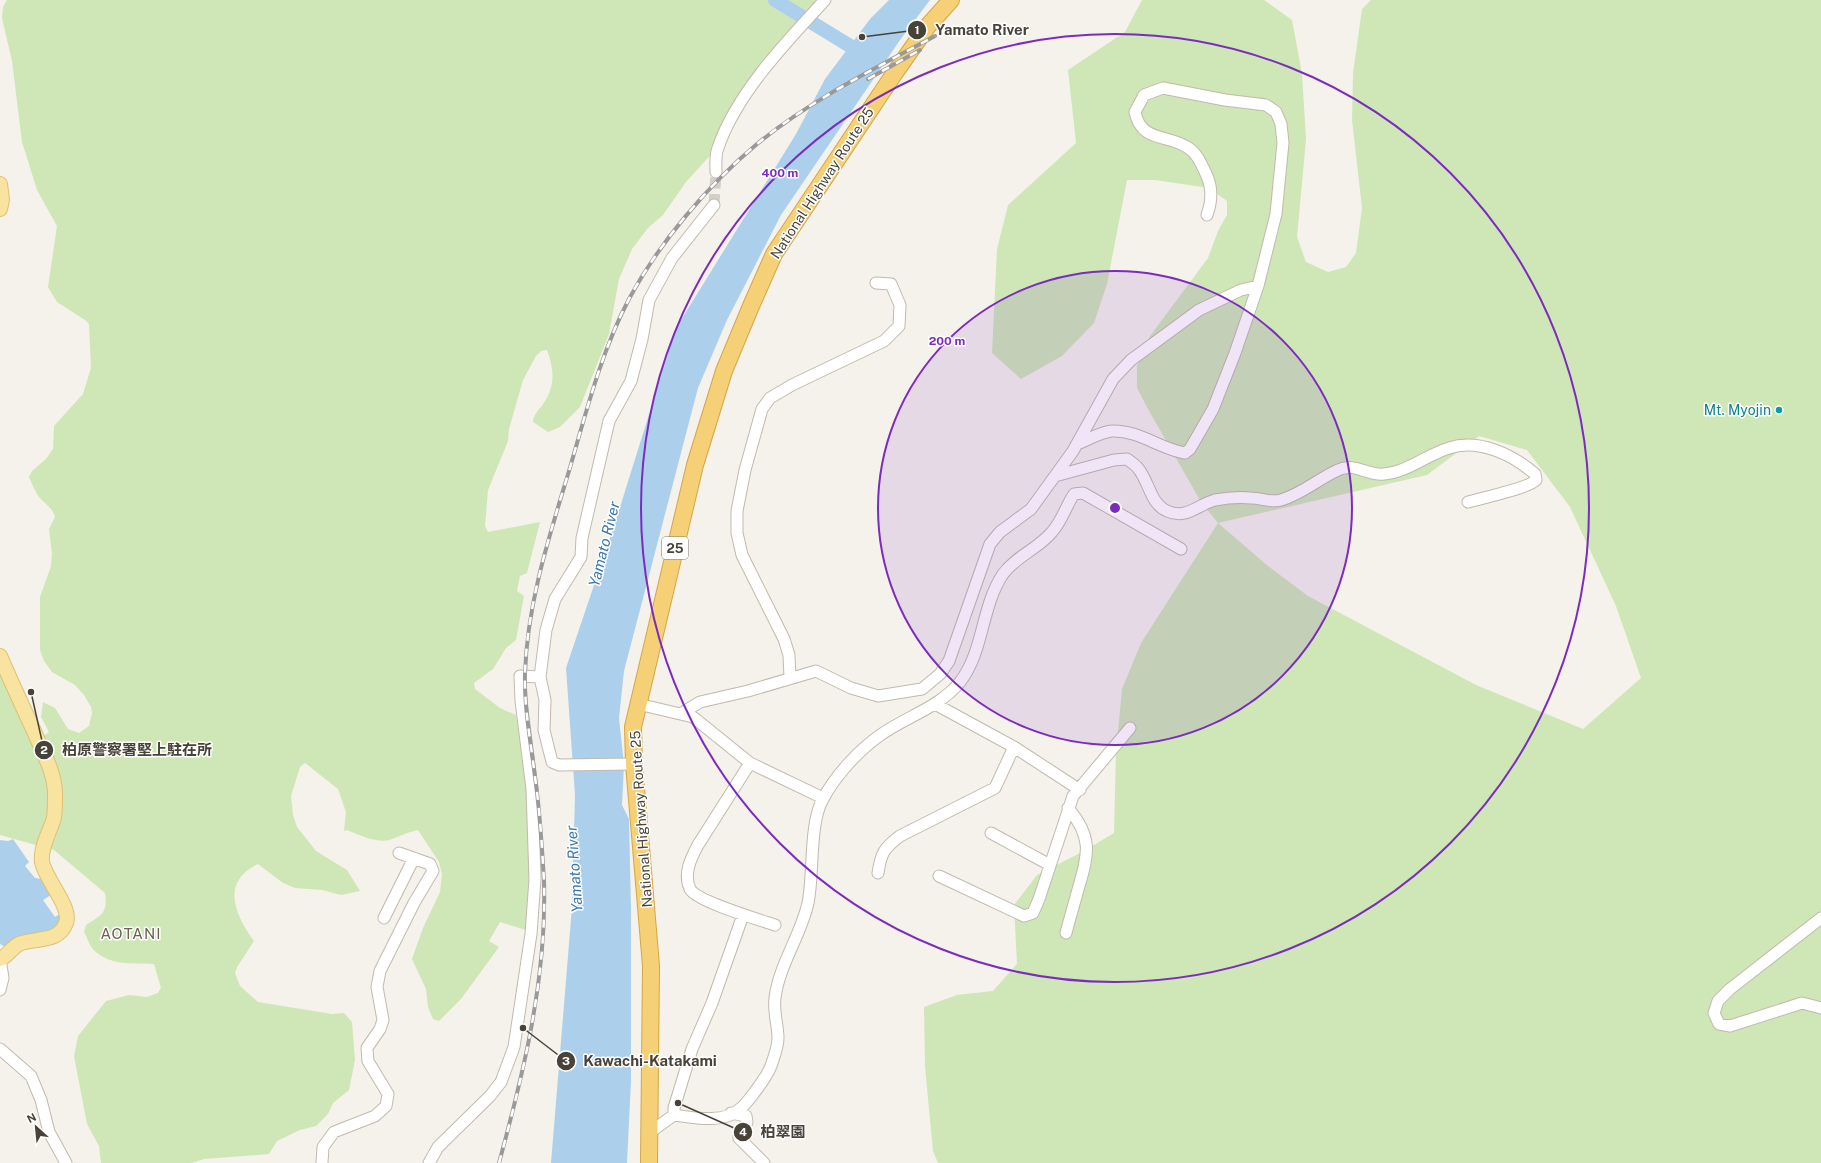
<svg xmlns="http://www.w3.org/2000/svg" width="1821" height="1163" viewBox="0 0 1821 1163" font-family="'Public Sans','Noto Sans JP',sans-serif">
	<style>
		.green { fill: #cfe6b7; fill-rule: evenodd }
		.water { fill: #acd0ec }
		.lines { fill: none; stroke-linecap: round; stroke-linejoin: round }
		.river { stroke: #acd0ec; stroke-width: 14 }
		.minor-tunnel { stroke: #d2cfc7; stroke-width: 11; stroke-dasharray: 11 5.5; stroke-linecap: butt }
		.minor-casing { stroke: #c0baae; stroke-width: 13 }
		.major-casing { stroke: #ddc171; stroke-width: 16 }
		.highway-casing { stroke: #d4a646; stroke-width: 18 }
		.minor { stroke: #fff; stroke-width: 11 }
		.major { stroke: #f8e3a1; stroke-width: 14 }
		.highway { stroke: #f5d076; stroke-width: 16 }
		.rail-casing { stroke: #999; stroke-width: 4 }
		.rail { stroke: #fff; stroke-width: 2.5; stroke-dasharray: 8; stroke-linecap: butt }
		.ring { fill: none; stroke: #7b2cbf; stroke-width: 2 }
		.culture-dot { fill: #0f9aa8; stroke: #fff; stroke-width: 1.5 }
		.labels { text-anchor: middle; dominant-baseline: central; stroke-width: 3; stroke-linejoin: round; paint-order: stroke }
		.shield { fill: #fff; stroke: #7f7b74; stroke-width: 1 }
		.shield-label { font-size: 13px; font-weight: bold; fill: #484339 }
		.street-label { font-size: 14px; fill: #484339; stroke: #fff }
		.culture-label { font-size: 14px; fill: #0d838f; stroke: #fff; text-anchor: end }
		.water-label { font-size: 15px; font-style: italic; fill: #3878ae; stroke: #fff }
		.neighbourhood-label { font-size: 15px; letter-spacing: 1px; fill: #6b6151; stroke: #fff }
		.centre { fill: #7b2cbf; stroke: #fff; stroke-width: 2 }
		.ring-label { font-size: 12px; text-anchor: middle; font-weight: bold; fill: #7b2cbf; stroke: #fff; stroke-width: 3; stroke-linejoin: round; paint-order: stroke }
		.leader { fill: none; stroke: #484339; stroke-width: 1.5 }
		.callout-dot { fill: #484339; stroke: #fff; stroke-width: 1.5 }
		.mark-label { font-size: 12px; text-anchor: middle; font-weight: bold; fill: #fff }
		.callout-label { font-size: 15px; text-anchor: middle; font-weight: bold; fill: #484339; stroke: #fff; stroke-width: 3; stroke-linejoin: round; paint-order: stroke }
	</style>
	<rect width="100%" height="100%" fill="#f4f2eb"/>
	<!-- green -->
	<path class="green" d="M 7,0 L 821,0 L 763,65 L 731,106 L 716,149 L 686,182 L 663,215 L 648,228 L 632,249 L 619,279 L 609,334 L 580,407 L 560,427 L 548,432 L 533,422 C 533,415 539,410 543,404 C 556,386 554,369 547,350 L 541,351 L 536,356 L 523,380 L 509,429 L 508,441 L 488,490 L 485,526 L 488,532 L 540,522 L 527,573 L 520,576 L 517,591 L 524,596 L 516,640 L 506,648 L 493,669 L 474,683 L 475,689 L 500,708 L 516,715 L 528,794 L 530,887 L 526,930 L 500,922 L 489,941 L 499,947 L 461,999 L 439,1021 L 433,1019 L 428,1007 L 426,989 L 412,959 L 423,928 L 440,892 L 442,874 L 439,862 L 418,830 C 407,832 399,837 389,840 C 375,843 360,835 347,830 L 344,831 L 346,812 L 338,789 L 305,763 L 300,767 L 291,796 L 293,815 L 297,827 L 316,851 L 347,870 L 360,891 L 341,895 L 322,890 L 295,888 L 283,883 L 258,864 C 220,882 235,915 254,941 L 237,967 L 235,973 L 240,986 L 258,1002 L 332,1014 L 344,1013 L 352,1022 L 355,1060 L 349,1090 L 333,1103 L 328,1114 L 316,1126 L 300,1130 L 277,1141 L 269,1154 L 204,1159 L 191,1163 L 101,1163 L 99,1146 L 87,1124 L 74,1056 L 78,1036 L 106,1001 L 129,995 L 147,997 L 158,993 L 161,988 L 154,964 C 133,963 107,966 92,948 C 89,944 87,937 84,932 L 86,925 C 102,915 108,913 105,893 L 54,850 L 0,835 L 0,663 L 34,743 L 49,732 L 41,717 L 43,702 L 55,708 L 68,729 L 79,733 L 89,726 L 92,713 L 91,707 L 84,695 L 75,685 L 52,672 L 44,661 L 40,650 L 40,597 L 51,566 L 52,554 L 49,529 L 55,517 C 53,508 45,504 39,497 C 35,491 32,484 29,477 L 32,471 L 46,459 L 53,449 L 54,426 L 83,394 L 91,368 L 89,324 L 85,320 L 57,302 L 48,287 L 57,226 L 37,190 L 22,142 L 12,61 L 2,18 L 3,7 Z
		M 1142,0 L 1264,0 L 1292,20 L 1302,74 L 1306,139 L 1297,237 L 1306,262 L 1328,272 L 1346,267 L 1356,253 L 1362,208 L 1352,120 L 1353,73 L 1362,9 L 1371,0 L 1821,0 L 1821,1163 L 938,1163 L 933,1151 L 925,1067 L 924,1007 L 957,995 L 993,991 L 1017,964 L 1014,905 L 1037,875 L 1082,852 L 1114,833 L 1116,752 L 1122,689 L 1141,643 L 1218,523 L 1201,502 L 1148,409 L 1137,388 L 1137,366 L 1150,336 L 1208,258 L 1218,231 L 1227,215 L 1227,201 L 1209,188 L 1155,180 L 1127,180 L 1107,284 L 1094,323 L 1062,356 L 1021,379 L 992,353 L 997,249 L 1008,205 L 1076,143 L 1068,70 L 1125,32 ZM 1479,436 L 1527,450 L 1570,507 L 1616,606 L 1641,678 L 1583,729 L 1476,685 L 1308,596 L 1268,566 L 1218,523 L 1427,475 Z"/>
	<!-- water -->
	<path class="water" d="M 889,0 L 930,0 L 900,40 L 781,215 L 727,320 L 698,388 L 624,671 L 619,718 L 624,765 L 622,805 L 629,819 L 631,910 L 631,1081 L 627,1163 L 551,1163 L 572,907 L 575,795 L 566,668 L 616,520 L 676,328 L 796,134 L 825,79 L 870,19 Z
		M 13,839 L 29,862 L 25,866 L 35,878 L 42,879 L 51,895 L 43,900 L 55,917 L 63,912 L 59,929 L 7,948 L 0,944 L 0,840 L 8,841 Z"/>
	<g class="lines">
		<!-- river -->
		<path class="river" d="M 775,0 L 855,49"/>
		<!-- minor-tunnel -->
		<path class="minor-tunnel" d="M 714,205 L 716,172"/>
		<!-- minor casing -->
		<g class="minor-casing">
			<path id="minor" d="M 716,172 C 716,164 715,155 718,148 C 736,94 787,41 825,0
				M 1077,444 C 1088,440 1100,432 1112,431 C 1139,430 1160,449 1185,453 L 1190,449 L 1213,409 L 1235,353 L 1258,286 L 1276,214 L 1283,143 L 1281,124 L 1276,112 L 1266,105 L 1225,100 L 1163,88 L 1144,95 L 1135,112 C 1141,142 1166,134 1187,147 C 1197,153 1201,163 1206,174 C 1213,188 1212,201 1207,215
				M 1055,476 L 1114,460 L 1127,459 C 1131,462 1134,464 1137,467 C 1149,480 1150,504 1167,511 C 1186,520 1197,505 1215,500 C 1226,498 1240,497 1251,498 C 1262,498 1271,503 1281,500 C 1302,494 1318,479 1338,470 C 1355,462 1367,476 1384,474 C 1408,472 1426,455 1449,448 C 1479,438 1513,455 1535,474 L 1536,480 C 1529,488 1482,498 1468,502
				M 540,677 L 545,700 L 544,730 L 552,762 L 559,765 L 634,764
				M 790,678 L 789,655 L 784,639 L 742,555 L 737,533 L 737,511 L 745,470 L 762,409 L 770,398 L 792,385 L 884,341 L 899,326 L 900,305 L 891,284 L 876,283
				M 638,704 L 693,717 L 750,763 L 823,798
				M 935,704 L 1014,747 L 1080,790
				M 682,713 L 700,702 L 748,691 L 816,671 L 851,688 L 878,696 L 922,689 L 940,674 L 949,661 L 990,544 L 1000,532 L 1031,509 L 1073,451 L 1113,379 L 1131,360 L 1199,310 L 1241,290 L 1258,286
				M 750,763 L 698,845 C 691,858 683,874 690,889 C 696,901 760,920 775,925
				M 991,833 L 1050,865
				M 878,873 C 881,853 884,848 900,836 L 995,788 L 1014,747
				M 939,876 L 1024,916 L 1033,913 L 1039,899 L 1073,796 L 1130,728
				M 384,918 L 414,858
				M 1821,918 L 1730,989 L 1718,1001 L 1714,1013 L 1719,1024 L 1730,1026 L 1802,1003 L 1821,1008
				M 1066,933 C 1070,917 1075,901 1079,886 C 1089,853 1092,836 1068,808
				M 0,990 L 3,978 L 0,959
				M 0,1049 L 31,1076 L 41,1100 L 49,1132 L 66,1163
				M 731,1113 L 746,1116 L 747,1122 L 739,1138 L 764,1163
				M 674,1115 L 674,1108 L 692,1049 L 712,1003 L 743,915
				M 649,1133 L 674,1115 C 694,1118 725,1124 741,1108 C 746,1104 750,1098 754,1093 C 760,1085 767,1076 771,1066 C 774,1057 778,1047 778,1038 C 778,1025 773,1012 775,998 C 779,965 801,935 808,903 C 814,874 809,823 823,799 C 835,776 858,751 879,736 C 905,717 939,708 960,682 C 984,651 981,607 1003,574 C 1016,556 1038,549 1052,532 C 1062,521 1066,506 1074,494 L 1083,493 L 1181,549
				M 322,1163 L 323,1147 L 334,1132 L 375,1116 L 386,1106 L 388,1094 L 368,1061 L 367,1048 L 380,1029 L 383,1020 L 377,987 L 380,971 L 414,903 L 433,871 L 430,864 L 399,853
				M 429,1163 L 438,1147 L 490,1096 L 501,1082 L 514,1047 L 531,934 L 535,879 L 532,789 L 521,701 L 520,676 L 540,677 L 546,630 L 555,599 L 581,557 L 582,538 L 609,421 L 631,381 L 642,339 L 649,300 L 672,258 L 714,205"/>
		</g>
		<!-- major casing -->
		<g class="major-casing">
			<path id="major" d="M 0,184 L 2,200 L 0,209
				M 0,656 C 11,681 22,706 34,731 C 42,751 55,772 55,794 C 55,802 55,811 54,818 C 50,831 40,848 42,862 C 46,881 72,907 66,923 C 58,944 35,937 19,944 C 11,948 8,956 0,959"/>
		</g>
		<!-- highway casing -->
		<g class="highway-casing">
			<path id="highway" d="M 649,1163 L 651,966 L 634,764 L 633,727 L 695,465 L 724,371 L 751,306 L 774,254 L 894,74 L 927,27 L 951,0"/>
		</g>
		<!-- minor -->
		<use href="#minor" class="minor"/>
		<!-- major -->
		<use href="#major" class="major"/>
		<!-- highway -->
		<use href="#highway" class="highway"/>
		<!-- rail casing -->
		<g class="rail-casing">
			<path id="rail" d="M 868,79 L 920,50
				M 499,1163 C 524,1071 547,977 544,881 C 542,847 540,811 535,777 C 531,743 524,708 525,674 C 527,604 549,537 569,471 C 586,413 601,352 629,299 C 659,243 708,185 757,144 C 809,101 876,68 935,36"/>
		</g>
		<!-- rail -->
		<use href="#rail" class="rail"/>
	</g>
	<!-- distance rings -->
	<circle cx="1115" cy="508" r="237" fill="#7b2cbf" fill-opacity=".12"/>
	<g class="ring">
		<circle cx="1115" cy="508" r="237"/>
		<circle cx="1115" cy="508" r="474"/>
	</g>
	<!-- markers -->
	<circle class="culture-dot" cx="1779" cy="410" r="4"/>
	<g class="labels">
		<!-- shield labels -->
		<rect class="shield" x="662" y="537" width="26" height="22" rx="3"/>
		<g class="shield-label">
			<text x="675" y="548">25</text>
		</g>
		<!-- street labels -->
		<g class="street-label">
			<text transform="translate(822 183) rotate(-57)">National Highway Route 25</text>
			<text transform="translate(641 819) rotate(-94)">National Highway Route 25</text>
		</g>
		<!-- culture labels -->
		<g class="culture-label">
			<text x="1771" y="410">Mt. Myojin</text>
		</g>
		<!-- water labels -->
		<g class="water-label">
			<text transform="translate(604 544) rotate(-76)">Yamato River</text>
			<text transform="translate(574 869) rotate(-94)">Yamato River</text>
		</g>
		<!-- neighbourhood labels -->
		<g class="neighbourhood-label">
			<text x="131" y="933">AOTANI</text>
		</g>
	</g>
	<circle cx="1115" cy="508" r="6" class="centre"/>
	<g class="ring-label">
		<text x="780" y="177">400 m</text>
		<text x="947" y="345">200 m</text>
	</g>
	<!-- callouts -->
	<path class="leader" d="M862 37L917 30M31 692L44 750M523 1028L566 1061M678 1103L743 1132"/>
	<g class="callout-dot">
		<circle cx="862" cy="37" r="4"/>
		<circle cx="31" cy="692" r="4"/>
		<circle cx="523" cy="1028" r="4"/>
		<circle cx="678" cy="1103" r="4"/>
		<circle cx="917" cy="30" r="10"/>
		<circle cx="44" cy="750" r="10"/>
		<circle cx="566" cy="1061" r="10"/>
		<circle cx="743" cy="1132" r="10"/>
	</g>
	<g class="mark-label">
		<text x="917" y="34">1</text>
		<text x="44" y="754">2</text>
		<text x="566" y="1065">3</text>
		<text x="743" y="1136">4</text>
	</g>
	<g class="callout-label">
		<text x="982" y="35">Yamato River</text>
		<text x="137" y="755">柏原警察署堅上駐在所</text>
		<text x="650" y="1066">Kawachi-Katakami</text>
		<text x="783" y="1137">柏翠園</text>
	</g>
	<!-- north arrow -->
	<g transform="translate(36 1127) rotate(333)" stroke="#ffffff" stroke-width="3" paint-order="stroke">
	<path d="M0-3L7 15L0 10L-7 15Z" fill="#484339"/>
	<text y="-6" font-size="11" font-weight="bold" text-anchor="middle" fill="#484339">N</text>
	</g>
</svg>
